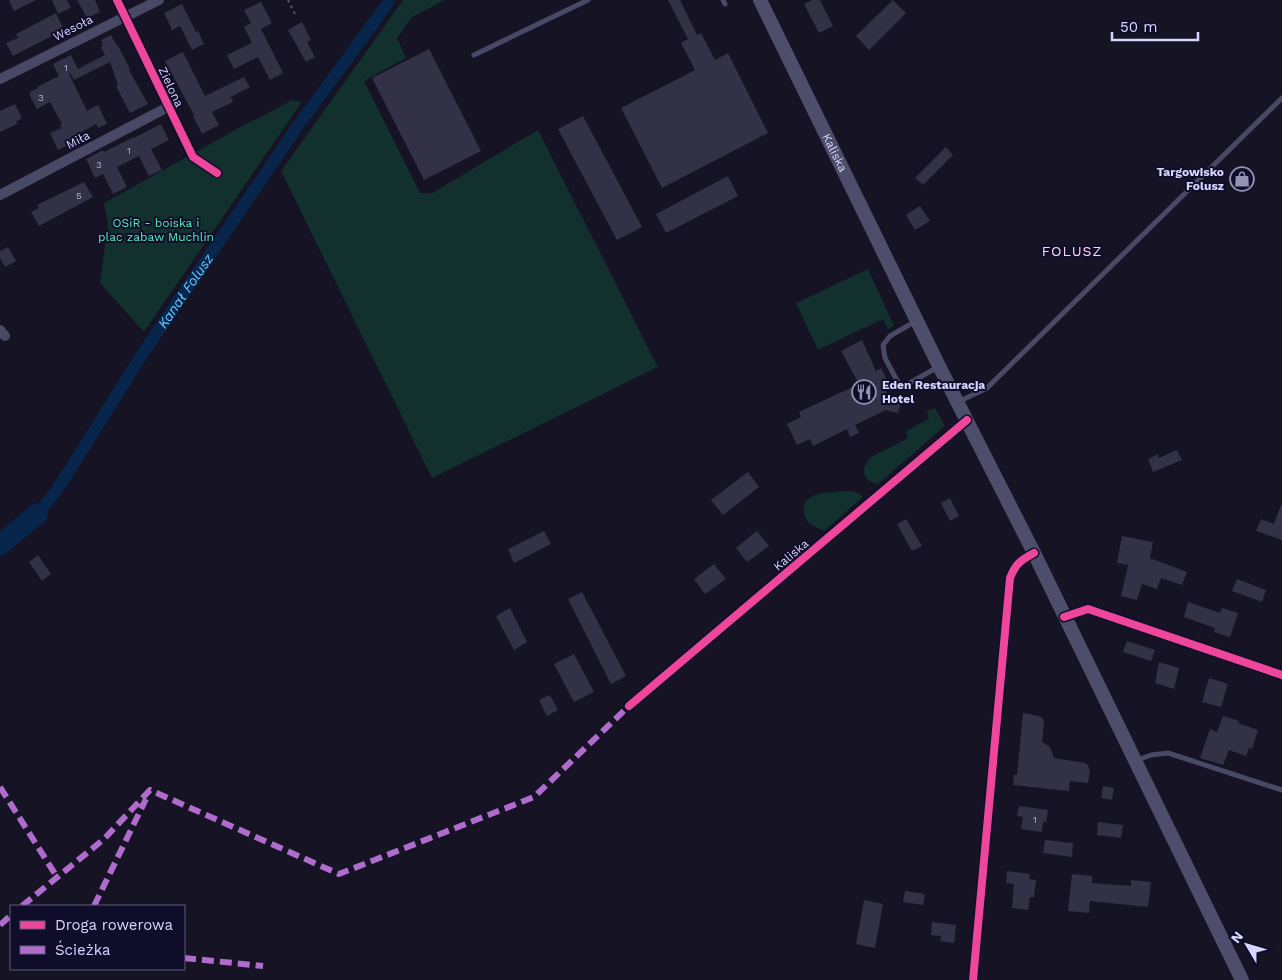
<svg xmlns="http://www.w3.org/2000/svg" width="1282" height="980" viewBox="0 0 1282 980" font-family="'Work Sans',sans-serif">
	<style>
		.green { fill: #11302e }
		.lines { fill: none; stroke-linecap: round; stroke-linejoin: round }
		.canal { stroke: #08264b; stroke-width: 12 }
		.river { stroke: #08264b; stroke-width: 21 }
		.building { fill: #333146 }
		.path { stroke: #475b6b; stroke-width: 2; stroke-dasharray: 2.5 4; stroke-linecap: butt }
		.lane { stroke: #484965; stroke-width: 5 }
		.street { stroke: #484965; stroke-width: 10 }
		.secondary { stroke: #4c4e6b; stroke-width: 14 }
		.quiet { stroke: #b06ccc; stroke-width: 6; stroke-dasharray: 12 6; stroke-linecap: butt }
		.cycleway-casing { stroke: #100d2a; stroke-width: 11 }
		.cycleway { stroke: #ed469a; stroke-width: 8 }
		.labels { text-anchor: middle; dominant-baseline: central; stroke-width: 4; stroke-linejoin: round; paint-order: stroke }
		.number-label { font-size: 10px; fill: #aeadd1 }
		.street-label { font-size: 12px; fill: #d7d6ff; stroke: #100d2a }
		.poi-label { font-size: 12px; font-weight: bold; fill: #d7d6ff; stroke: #100d2a; text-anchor: end }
		.park-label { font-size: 12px; fill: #55ecb8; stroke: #100d2a }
		.neighbourhood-label { font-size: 14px; letter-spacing: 1px; fill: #ffd8f5; stroke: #100d2a }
		.water-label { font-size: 14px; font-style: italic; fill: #64c6ff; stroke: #100d2a }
	</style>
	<rect width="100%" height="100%" fill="#151324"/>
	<!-- green -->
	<path class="green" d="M 403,0 L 445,0 L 412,17 L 397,38 L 406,58 L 364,81 L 420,193 L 432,193 L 538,130 L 658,367 L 432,478 L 281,171 Z
		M 292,100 L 302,102 L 144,332 L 100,283 L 108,224 L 104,203 L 253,120 L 255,120 Z
		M 868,269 L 894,326 L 888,329 L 883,319 L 818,350 L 796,303 Z
		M 935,408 L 945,426 L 878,484 C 862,482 860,467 871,457 L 908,438 L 906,431 L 929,419 L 927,411 Z
		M 843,491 C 851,491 858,491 863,497 L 824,531 C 819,528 813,527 809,523 C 800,514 802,499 815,495 C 824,492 834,492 843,491 Z"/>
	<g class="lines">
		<!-- canal -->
		<g class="canal">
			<path d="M 369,29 L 388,3"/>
			<path id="s1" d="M 37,514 L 53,495 L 66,476 L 141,356 L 297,127 L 367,32"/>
		</g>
		<!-- river -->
		<path class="river" d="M 0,545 L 37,514"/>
	</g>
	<!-- building -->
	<path class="building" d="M 9,0 L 36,0 L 14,11 Z
		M 52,0 L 67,0 L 71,8 L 58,14 Z
		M 77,0 L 95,0 L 100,12 L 87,18 Z
		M 668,0 L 680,0 L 697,35 L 701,33 L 715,60 L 728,53 L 768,133 L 662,188 L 621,108 L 695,70 L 681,43 L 688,39 Z
		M 812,0 L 820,0 L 833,26 L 819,33 L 804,4 Z
		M 893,0 L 906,13 L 869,50 L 856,36 Z
		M 261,2 L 272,23 L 261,29 L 283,73 L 270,80 L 258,57 L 234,69 L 227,55 L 252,43 L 244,27 L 251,23 L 244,10 Z
		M 182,4 L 196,32 L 198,31 L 204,44 L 192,50 L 180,26 L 172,30 L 164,13 Z
		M 56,13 L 64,30 L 13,56 L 6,43 L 18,38 L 16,34 Z
		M 302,22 L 311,40 L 307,42 L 315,57 L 306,62 L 288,30 Z
		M 111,35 L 116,44 L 117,44 L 130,69 L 129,70 L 148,104 L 130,113 L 116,86 L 118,85 L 110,62 L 74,80 L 70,73 L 69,74 L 87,111 L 98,105 L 107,124 L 98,128 L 96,124 L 78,134 L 79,136 L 71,141 L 72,143 L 58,150 L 50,133 L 62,128 L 60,125 L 62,124 L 50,102 L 37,109 L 30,96 L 30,92 L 38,88 L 37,87 L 59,76 L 53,64 L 71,55 L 78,69 L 105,55 L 101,47 L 103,46 L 101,40 Z
		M 429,49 L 481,151 L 424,180 L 372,78 Z
		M 183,52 L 205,96 L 244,77 L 250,87 L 231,97 L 233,102 L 212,112 L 219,125 L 202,134 L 193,116 L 194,115 L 165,61 Z
		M 15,104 L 22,118 L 16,122 L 17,124 L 0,132 L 0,111 Z
		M 583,116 L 642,227 L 617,240 L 558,129 Z
		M 161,124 L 169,140 L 151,149 L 162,170 L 149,176 L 139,156 L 117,167 L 127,187 L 113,194 L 103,174 L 95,178 L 86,159 L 103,150 L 104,152 L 134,137 L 134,138 Z
		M 946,147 L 953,155 L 923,185 L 915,178 Z
		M 728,176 L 738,196 L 666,233 L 656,214 Z
		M 84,182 L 93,197 L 39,226 L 31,212 L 39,208 L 37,205 Z
		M 920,206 L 930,221 L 915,230 L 906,215 Z
		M 8,247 L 16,261 L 5,267 L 0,258 L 0,251 Z
		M 862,340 L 876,371 L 881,368 L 889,384 L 884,386 L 889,399 L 901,402 L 898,413 L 886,410 L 855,425 L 859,433 L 850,437 L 847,429 L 813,446 L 810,439 L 797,445 L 787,424 L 801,417 L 799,412 L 859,384 L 841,351 Z
		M 1177,450 L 1182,460 L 1153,472 L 1148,459 L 1158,454 L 1159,458 Z
		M 748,472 L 759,487 L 723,515 L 711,500 Z
		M 950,498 L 959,516 L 950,521 L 941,503 Z
		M 1281,505 L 1282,505 L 1282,540 L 1256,531 L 1261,519 L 1274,524 Z
		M 906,519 L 922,546 L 912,551 L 897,524 Z
		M 544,531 L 551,544 L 514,563 L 508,549 Z
		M 757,531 L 769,546 L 747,562 L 736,548 Z
		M 1122,536 L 1153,542 L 1150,558 L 1187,572 L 1182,585 L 1161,578 L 1157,589 L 1142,584 L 1137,600 L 1121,596 L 1128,565 L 1117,563 Z
		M 38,555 L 51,574 L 42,581 L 29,562 Z
		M 714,564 L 726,579 L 705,594 L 694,579 Z
		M 1237,579 L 1266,590 L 1262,602 L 1232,591 Z
		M 582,592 L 626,676 L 611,684 L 568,599 Z
		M 1188,602 L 1220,613 L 1222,608 L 1238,613 L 1230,637 L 1214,632 L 1215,628 L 1184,617 Z
		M 510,608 L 527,642 L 514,650 L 496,616 Z
		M 1127,641 L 1155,650 L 1151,661 L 1123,652 Z
		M 574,654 L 594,692 L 574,702 L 554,664 Z
		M 1159,662 L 1179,668 L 1174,689 L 1155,683 Z
		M 1209,678 L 1228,684 L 1221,707 L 1202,702 Z
		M 550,695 L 558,710 L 547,716 L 539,700 Z
		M 1023,713 L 1039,716 L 1043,718 L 1044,722 L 1042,742 L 1050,747 L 1054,758 L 1085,763 L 1088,765 L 1090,771 L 1088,783 L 1070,781 L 1069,791 L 1013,785 L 1014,775 L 1017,775 Z
		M 1223,716 L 1239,721 L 1238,723 L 1258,730 L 1252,749 L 1249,748 L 1246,756 L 1229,750 L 1223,765 L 1200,758 L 1210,729 L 1217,732 Z
		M 1103,786 L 1114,788 L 1112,800 L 1101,798 Z
		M 1019,806 L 1048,810 L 1046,822 L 1043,822 L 1042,832 L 1021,829 L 1023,817 L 1017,816 Z
		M 1098,822 L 1123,825 L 1121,838 L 1097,835 Z
		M 1045,840 L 1073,843 L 1072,857 L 1043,853 Z
		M 1007,871 L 1030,874 L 1029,879 L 1036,880 L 1034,897 L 1030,897 L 1028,910 L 1012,908 L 1014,884 L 1006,883 Z
		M 1072,874 L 1092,876 L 1092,883 L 1131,886 L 1131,880 L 1151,882 L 1148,907 L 1090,901 L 1089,913 L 1068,911 Z
		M 905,891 L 925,894 L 923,905 L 903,902 Z
		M 864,900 L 883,904 L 875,948 L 856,944 Z
		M 932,922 L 956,925 L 954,943 L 940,941 L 941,936 L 931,935 Z"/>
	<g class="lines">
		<!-- path -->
		<path class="path" d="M 288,0 L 295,14"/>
		<!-- lane -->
		<path class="lane" d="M 723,0 L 725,4
			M 474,55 L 588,0
			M 916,321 L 890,336 L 883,345 L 885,358 L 901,388 L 938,367
			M 958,402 L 987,388 L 1282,98
			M 1135,761 L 1151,755 L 1168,753 L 1282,790"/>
		<!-- street -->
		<path class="street" d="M 117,0 L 193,157 L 217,173
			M 0,79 L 159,0
			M 0,195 L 168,107
			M 0,330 L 5,336
			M 1064,617 L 1088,609 L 1282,675
			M 629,706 L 967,420
			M 973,980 L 1010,578 C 1016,563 1020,561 1034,553"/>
		<!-- secondary -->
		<path class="secondary" id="s2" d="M 760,0 L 939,366 L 1034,553 L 1242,980"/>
		<!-- quiet -->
		<path class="quiet" d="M 0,787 L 57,877
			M 22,906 L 104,839 L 150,790 L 339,874 L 534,797 L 629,706
			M 94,906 L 146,799
			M 0,925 L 11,915
			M 184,958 L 263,966"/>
		<!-- cycleway casing -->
		<g class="cycleway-casing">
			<path id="cycleway" d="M 117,0 L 193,157 L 217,173
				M 1064,617 L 1088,609 L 1282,675
				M 629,706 L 967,420
				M 973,980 L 1010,578 C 1016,563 1020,561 1034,553"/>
		</g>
		<!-- cycleway -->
		<use href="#cycleway" class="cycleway"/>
	</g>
	<!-- icons -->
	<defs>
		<g id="shop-ring" transform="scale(1.25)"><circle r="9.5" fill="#100d2a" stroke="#9392b2" stroke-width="1.5"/><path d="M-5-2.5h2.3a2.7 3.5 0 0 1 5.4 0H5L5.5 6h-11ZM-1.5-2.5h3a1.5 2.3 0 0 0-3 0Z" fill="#9392b2"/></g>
		<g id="restaurant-ring" transform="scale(1.25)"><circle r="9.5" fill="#100d2a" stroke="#9392b2" stroke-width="1.5"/><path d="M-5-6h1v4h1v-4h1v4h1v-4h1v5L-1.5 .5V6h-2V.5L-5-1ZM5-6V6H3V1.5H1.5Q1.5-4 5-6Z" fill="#9392b2"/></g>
	</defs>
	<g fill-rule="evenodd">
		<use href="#shop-ring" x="1242" y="179"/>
		<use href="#restaurant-ring" x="864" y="392"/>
	</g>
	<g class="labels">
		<!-- number labels -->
		<g class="number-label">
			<text x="66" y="67">1</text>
			<text x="41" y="97">3</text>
			<text x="129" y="150">1</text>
			<text x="99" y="164">3</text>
			<text x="79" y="195">5</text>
			<text x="1035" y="819">1</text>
		</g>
		<!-- street labels -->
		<g class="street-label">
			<text transform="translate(73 28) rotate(-27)">Wesoła</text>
			<text transform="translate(171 87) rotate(65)">Zielona</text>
			<text transform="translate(78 140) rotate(-27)">Miła</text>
			<text stroke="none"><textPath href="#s2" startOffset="170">Kaliska</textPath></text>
			<text transform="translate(791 555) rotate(-40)">Kaliska</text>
		</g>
		<!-- poi labels -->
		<g class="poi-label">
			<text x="1224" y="172">Targowisko<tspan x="1224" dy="14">Folusz</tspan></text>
			<text x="882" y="385" text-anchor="start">Eden Restauracja<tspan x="882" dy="14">Hotel</tspan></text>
		</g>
		<!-- park labels -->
		<g class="park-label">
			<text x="156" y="223">OSiR - boiska i<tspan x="156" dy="14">plac zabaw Muchlin</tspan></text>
		</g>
		<!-- neighbourhood labels -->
		<g class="neighbourhood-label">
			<text x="1072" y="251">FOLUSZ</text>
		</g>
		<!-- water labels -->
		<g class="water-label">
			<text stroke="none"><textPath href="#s1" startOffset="268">Kanał Folusz</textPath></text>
		</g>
	</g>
	<!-- legend -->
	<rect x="10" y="905" width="175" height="65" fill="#100d2a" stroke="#605d7f"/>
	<rect x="20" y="921" width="25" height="8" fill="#ed469a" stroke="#605d7f"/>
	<text x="55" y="930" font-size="15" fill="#d7d6ff">Droga rowerowa</text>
	<rect x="20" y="946" width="25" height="8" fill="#b06ccc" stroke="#605d7f"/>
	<text x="55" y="955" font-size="15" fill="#d7d6ff">Ścieżka</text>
	<!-- north arrow -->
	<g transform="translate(1247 945) rotate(308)" stroke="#100d2a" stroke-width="4" paint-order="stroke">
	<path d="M0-4L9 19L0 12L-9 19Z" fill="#d7d6ff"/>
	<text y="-8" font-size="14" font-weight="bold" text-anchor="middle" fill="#d7d6ff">N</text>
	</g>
	<!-- scale -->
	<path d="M1112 32v8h86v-8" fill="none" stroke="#d7d6ff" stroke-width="2.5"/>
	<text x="1120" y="32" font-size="15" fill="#d7d6ff" stroke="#100d2a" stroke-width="4" paint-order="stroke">50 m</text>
</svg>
